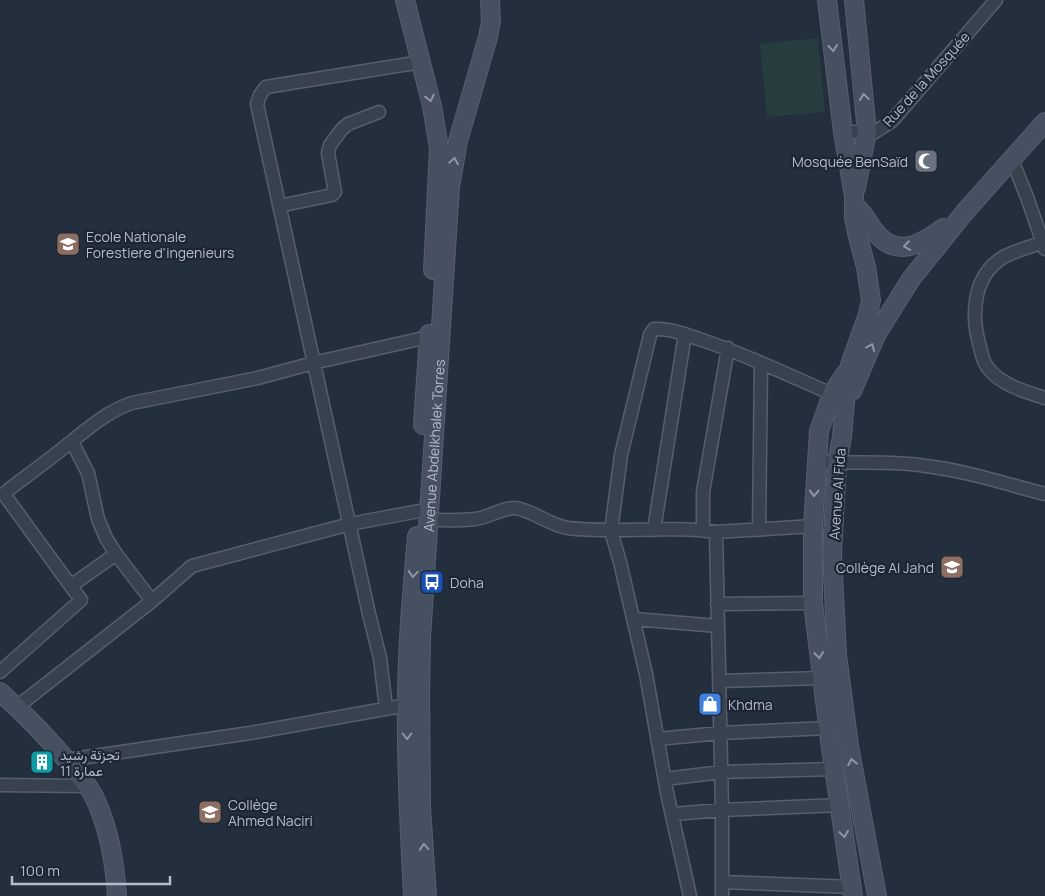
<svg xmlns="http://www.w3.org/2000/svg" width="1045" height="896" viewBox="0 0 1045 896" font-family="Manrope,Vazirmatn,sans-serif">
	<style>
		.green { fill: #263c3f }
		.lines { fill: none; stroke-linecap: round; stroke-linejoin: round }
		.street-casing { stroke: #565f6c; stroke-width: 15 }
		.secondary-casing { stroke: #565f6c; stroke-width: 20 }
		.street { stroke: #38414e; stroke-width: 12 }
		.secondary { stroke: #465061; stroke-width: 18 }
		.oneway { stroke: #8e96a5 }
		.labels { text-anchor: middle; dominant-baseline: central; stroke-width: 4.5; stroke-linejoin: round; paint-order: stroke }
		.street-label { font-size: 14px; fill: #b4bcc9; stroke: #1d2633 }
		.poi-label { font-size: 14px; fill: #b4bcc9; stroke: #1d2633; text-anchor: start }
	</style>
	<rect width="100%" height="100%" fill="#242f3e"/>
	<!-- green -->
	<path class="green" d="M 818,38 L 825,112 L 767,117 L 760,44 Z"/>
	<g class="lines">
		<!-- street casing -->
		<g class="street-casing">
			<path id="street" d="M 843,132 L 875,132 L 892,121 L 996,0
				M 1012,160 L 1027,197 L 1045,249
				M 279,206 L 332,195 L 335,192 L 328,153 L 330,145 L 342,129 L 348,124 L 379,112
				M 1045,241 C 1032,247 1015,250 1002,258 C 972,277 971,317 980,347 C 982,355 983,362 988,368 C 1001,385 1026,392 1045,398
				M 72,442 L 88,473 L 98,519 L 106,538 L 116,554 L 152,601
				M 816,462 C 853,464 890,460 926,466 C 967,471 1006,484 1045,494
				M 429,520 C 444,520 460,521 475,519 C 488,518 503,507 515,508 C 533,510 548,525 568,528 C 617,534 667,525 716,532 L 813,526
				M 654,530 L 685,334
				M 703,530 L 703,492 L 728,348
				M 759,530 L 761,363
				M 716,532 L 722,810 L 722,896
				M 72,585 L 116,554
				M 717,604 L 813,603
				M 634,619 L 718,626
				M 0,672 L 81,600 L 6,497 L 5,493 L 7,491 C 28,475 50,459 71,442 C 91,426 108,411 132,403 L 258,378 L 313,363 L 428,337
				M 719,681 L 821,678
				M 17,707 L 152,601 L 192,566 L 350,524 L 419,511
				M 386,708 L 380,658 L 369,614 L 257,104 L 260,95 L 266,87 L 421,62
				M 657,739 L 721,733 L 828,728
				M 67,760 L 250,733 L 407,705
				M 665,779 L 721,772 L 834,769
				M 0,785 L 88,786
				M 673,814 L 722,810 L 840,805
				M 722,882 L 852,887
				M 690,896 L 667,793 L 646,674 L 620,562 L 611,531 L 621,455 L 650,335 L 654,329 C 669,328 684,334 699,339 C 745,354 788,375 832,394"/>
		</g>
		<!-- secondary casing -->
		<g class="secondary-casing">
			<g id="secondary">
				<path d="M 405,0 L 432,106 L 439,148 L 433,270"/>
				<path d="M 827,0 L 843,132 L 854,196 L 854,217 L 858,237 L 866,267 L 871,300 L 868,314 L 850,365 L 846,390 L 842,437 L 837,463 L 832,553 L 837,655 L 849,746 L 877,896"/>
				<path d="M 854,0 L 867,132 L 856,188"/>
				<path d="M 854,205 C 863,212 867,220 873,229 C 894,259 919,246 943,228"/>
				<path d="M 845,374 L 832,394 L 819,431 L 813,526 L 813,603 L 830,741 L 853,896"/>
				<path d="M 852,391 L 876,335 L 911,279 L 964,213 L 1045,122"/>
				<path d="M 423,425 L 429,334"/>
				<path d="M 0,692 C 26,715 51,741 74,769 C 83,780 92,790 97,803 C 110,833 115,864 117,896"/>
				<path d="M 413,896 C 410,833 406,770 407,706 C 407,649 412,593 417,536"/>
				<path id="s1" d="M 427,896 L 421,808 L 420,693 L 421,638 L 450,187 L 458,141 L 488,37 L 491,21 L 490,0"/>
			</g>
		</g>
		<!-- street -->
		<use href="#street" class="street"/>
		<!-- secondary -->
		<use href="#secondary" class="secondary"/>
	</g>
	<!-- one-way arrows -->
	<defs><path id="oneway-chevron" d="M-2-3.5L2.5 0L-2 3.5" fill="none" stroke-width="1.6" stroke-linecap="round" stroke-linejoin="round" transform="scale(1.25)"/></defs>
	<g class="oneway">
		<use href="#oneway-chevron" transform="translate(833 48) rotate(83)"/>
		<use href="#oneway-chevron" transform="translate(864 97) rotate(-96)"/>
		<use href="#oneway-chevron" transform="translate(430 98) rotate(76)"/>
		<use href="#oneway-chevron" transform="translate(454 161) rotate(-80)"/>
		<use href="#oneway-chevron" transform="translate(907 246) rotate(172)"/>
		<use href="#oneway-chevron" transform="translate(871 347) rotate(-67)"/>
		<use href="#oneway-chevron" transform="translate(814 493) rotate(93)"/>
		<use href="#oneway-chevron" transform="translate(413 574) rotate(95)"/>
		<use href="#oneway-chevron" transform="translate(819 655) rotate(84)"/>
		<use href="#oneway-chevron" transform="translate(407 736) rotate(90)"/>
		<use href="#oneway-chevron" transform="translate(852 762) rotate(-101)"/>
		<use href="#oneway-chevron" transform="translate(844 834) rotate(82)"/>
		<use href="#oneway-chevron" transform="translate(424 847) rotate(-94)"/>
	</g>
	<!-- icons -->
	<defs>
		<g id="mosque-square" transform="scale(1.25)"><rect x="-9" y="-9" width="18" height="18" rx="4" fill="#6b7280" stroke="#1d2633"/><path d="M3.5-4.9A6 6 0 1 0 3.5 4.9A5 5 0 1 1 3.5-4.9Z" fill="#fff"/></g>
		<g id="university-square" transform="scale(1.25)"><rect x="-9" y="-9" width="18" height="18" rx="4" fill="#8d6e63" stroke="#1d2633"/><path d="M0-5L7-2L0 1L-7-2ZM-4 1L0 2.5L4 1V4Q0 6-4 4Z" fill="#fff"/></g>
		<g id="school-square" transform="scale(1.25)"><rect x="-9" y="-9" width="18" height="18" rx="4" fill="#8d6e63" stroke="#1d2633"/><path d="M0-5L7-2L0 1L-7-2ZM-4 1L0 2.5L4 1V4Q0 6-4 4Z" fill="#fff"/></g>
		<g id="bus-square" transform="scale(1.25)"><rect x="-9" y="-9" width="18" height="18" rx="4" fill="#1a4fb4" stroke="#1d2633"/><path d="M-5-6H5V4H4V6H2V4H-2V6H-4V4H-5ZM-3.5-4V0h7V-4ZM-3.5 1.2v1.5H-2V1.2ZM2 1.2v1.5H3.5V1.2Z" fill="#fff"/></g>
		<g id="shop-square" transform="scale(1.25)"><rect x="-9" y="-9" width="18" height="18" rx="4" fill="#3f7fe0" stroke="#1d2633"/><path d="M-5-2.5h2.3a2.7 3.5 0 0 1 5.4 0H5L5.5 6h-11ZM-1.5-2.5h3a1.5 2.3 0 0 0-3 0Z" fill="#fff"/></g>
		<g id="building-square" transform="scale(1.25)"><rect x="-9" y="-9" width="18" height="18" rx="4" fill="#0f9aa8" stroke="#1d2633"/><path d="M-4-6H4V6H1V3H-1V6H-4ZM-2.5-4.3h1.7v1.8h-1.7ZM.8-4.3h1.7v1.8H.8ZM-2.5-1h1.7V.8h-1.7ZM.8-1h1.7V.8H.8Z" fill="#fff"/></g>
	</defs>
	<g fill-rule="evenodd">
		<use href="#mosque-square" x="926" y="161"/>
		<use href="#university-square" x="68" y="244"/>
		<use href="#school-square" x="952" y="567"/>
		<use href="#bus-square" x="432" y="582"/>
		<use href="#shop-square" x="710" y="704"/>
		<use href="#building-square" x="42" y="762"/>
		<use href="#school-square" x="210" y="812"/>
	</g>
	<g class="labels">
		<!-- street labels -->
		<g class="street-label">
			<text transform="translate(926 79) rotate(-48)">Rue de la Mosquée</text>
			<text stroke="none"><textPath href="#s1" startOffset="451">Avenue Abdelkhalek Torres</textPath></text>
			<text transform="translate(837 494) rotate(-86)">Avenue Al Fida</text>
		</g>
		<!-- poi labels -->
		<g class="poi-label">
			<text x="908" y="161" text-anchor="end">Mosquée BenSaïd</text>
			<text x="86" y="236">Ecole Nationale<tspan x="86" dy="16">Forestiere d'ingenieurs</tspan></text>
			<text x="934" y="567" text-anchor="end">Collège Al Jahd</text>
			<text x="450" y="582">Doha</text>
			<text x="728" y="704">Khdma</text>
			<text x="60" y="754">تجزئة رشيد<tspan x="60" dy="16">عمارة 11</tspan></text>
			<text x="228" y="804">Collège<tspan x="228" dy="16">Ahmed Naciri</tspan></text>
		</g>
	</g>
	<!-- scale -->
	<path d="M12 876v8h158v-8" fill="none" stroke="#b4bcc9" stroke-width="2.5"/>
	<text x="20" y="876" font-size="15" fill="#b4bcc9" stroke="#1d2633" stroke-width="4" paint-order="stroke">100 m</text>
</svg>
